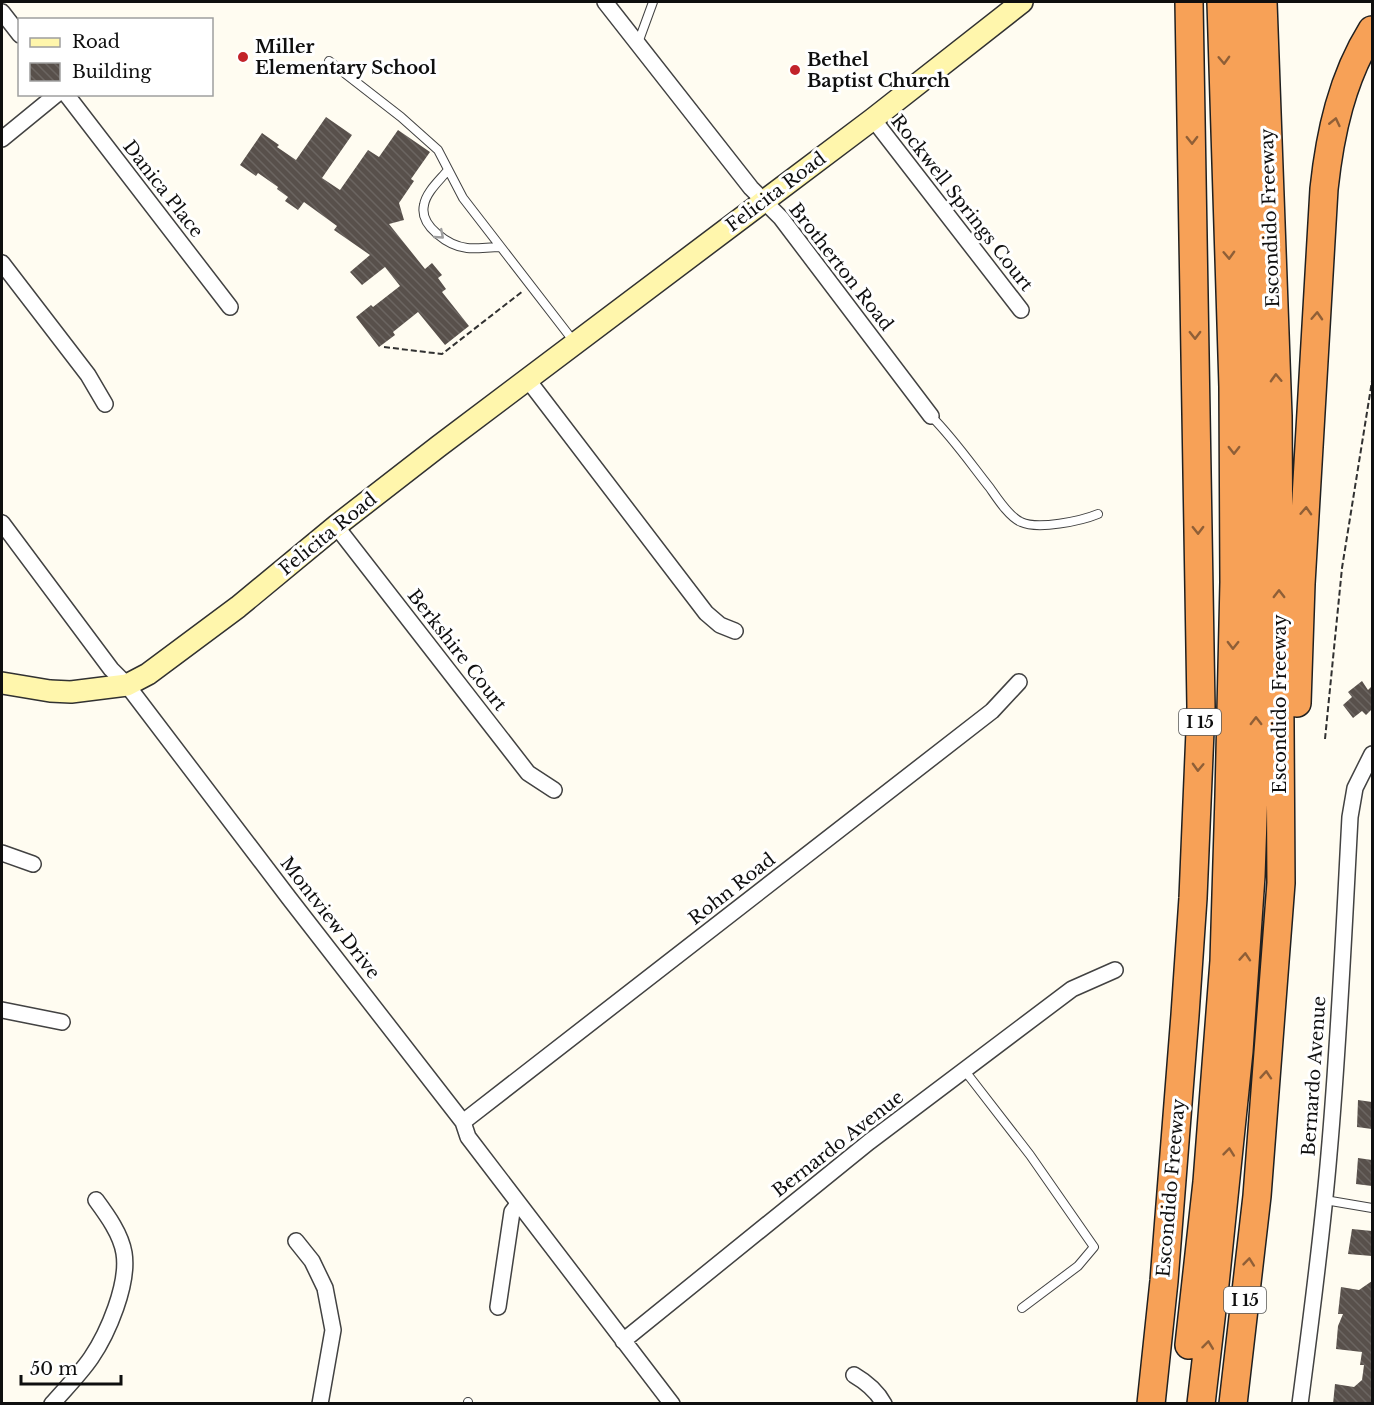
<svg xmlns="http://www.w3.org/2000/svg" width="1374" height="1405" viewBox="0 0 1374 1405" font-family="'Libre Baskerville',serif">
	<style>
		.building { fill: url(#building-back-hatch) }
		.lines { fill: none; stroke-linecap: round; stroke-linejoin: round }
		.lane-casing { stroke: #424242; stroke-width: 10 }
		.street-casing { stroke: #424242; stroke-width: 18 }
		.secondary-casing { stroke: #313131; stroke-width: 24 }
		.highway-casing { stroke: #202020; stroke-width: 30 }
		.path { stroke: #313131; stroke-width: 2; stroke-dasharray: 6 3; stroke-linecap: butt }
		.lane { stroke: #fff; stroke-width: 8 }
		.street { stroke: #fff; stroke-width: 15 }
		.secondary { stroke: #fff6ac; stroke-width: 21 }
		.highway { stroke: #f7a157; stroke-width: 27 }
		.oneway { stroke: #8f5f37 }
		.oneway2 { stroke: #9f9f9f }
		.poi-dot { fill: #c2232a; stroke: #fff; stroke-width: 2 }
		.labels { text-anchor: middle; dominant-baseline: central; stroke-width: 6; stroke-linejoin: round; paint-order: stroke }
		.shield { fill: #fff; stroke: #575757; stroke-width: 1.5 }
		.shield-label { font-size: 16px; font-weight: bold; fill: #0f0f0f }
		.poi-label { font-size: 18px; font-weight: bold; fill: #0f0f0f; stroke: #fff; text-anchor: start }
		.street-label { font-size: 18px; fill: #0f0f0f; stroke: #fff }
	</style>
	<defs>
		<pattern id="building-back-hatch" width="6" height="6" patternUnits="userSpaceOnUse" patternTransform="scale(1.5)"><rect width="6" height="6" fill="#58504b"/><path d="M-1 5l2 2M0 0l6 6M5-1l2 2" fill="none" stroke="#6b6561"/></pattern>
	</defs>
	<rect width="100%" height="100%" fill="#fffcf1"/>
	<!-- building -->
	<path class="building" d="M 326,117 L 352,135 L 322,178 L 340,190 L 368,150 L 379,157 L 398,130 L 430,152 L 411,179 L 414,181 L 399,203 L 404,220 L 389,224 L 425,269 L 432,263 L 442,275 L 438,278 L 446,289 L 442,292 L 469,326 L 445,345 L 418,312 L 393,332 L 395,335 L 379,347 L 356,317 L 371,305 L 373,307 L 400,286 L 385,267 L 362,285 L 350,272 L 370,255 L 334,230 L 337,226 L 304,202 L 298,210 L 285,201 L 288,197 L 277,189 L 278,187 L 258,173 L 256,176 L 240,165 L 262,133 L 279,145 L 277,147 L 296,160 Z
		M 1362,681 L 1368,690 L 1372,686 L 1372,709 L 1366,715 L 1362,711 L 1353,718 L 1343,705 L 1352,697 L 1348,692 Z
		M 1358,1100 L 1372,1102 L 1372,1129 L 1357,1127 Z
		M 1358,1158 L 1372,1160 L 1372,1186 L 1356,1184 Z
		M 1352,1229 L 1372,1231 L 1372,1256 L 1348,1254 Z
		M 1372,1281 L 1372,1404 L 1333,1404 L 1335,1384 L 1354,1387 L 1362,1380 L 1364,1365 L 1360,1365 L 1362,1352 L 1336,1349 L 1338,1326 L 1343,1314 L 1338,1314 L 1341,1287 L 1359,1290 Z"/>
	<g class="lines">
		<!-- lane casing -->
		<g class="lane-casing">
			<path id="lane" d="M 638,43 L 653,2
				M 329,61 L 401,117 L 438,150 L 463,198 L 575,343
				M 448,170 C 440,180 426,192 424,205 C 419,226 449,246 467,248 C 477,249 489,247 500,247
				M 931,416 C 953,438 971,464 990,488 C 997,498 1009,517 1021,522 C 1038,530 1081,521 1098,514
				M 965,1071 L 1030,1155 L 1094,1247 L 1078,1266 L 1022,1308
				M 1325,1200 L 1372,1208
				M 468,1404 L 468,1402"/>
		</g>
		<!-- street casing -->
		<g class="street-casing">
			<path id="street" d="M 605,2 L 751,188 L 781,218 L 931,416
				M 2,12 L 20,35
				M 66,94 L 230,307
				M 873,119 L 1021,310
				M 2,139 L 57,94
				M 2,263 L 88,375 L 105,404
				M 528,380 L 706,613 L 720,625 L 735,631
				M 2,523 L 111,669 L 127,685 L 289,898 L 463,1122 L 468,1137 L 672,1404
				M 336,526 L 528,773 L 554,790
				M 2,853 L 33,864
				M 2,1010 L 62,1022
				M 463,1122 L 992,711 L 1019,682
				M 296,1241 L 312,1261 L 325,1288 L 333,1330 L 320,1404
				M 498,1307 L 512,1212 L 518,1204
				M 623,1341 L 869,1142 L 1072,989 L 1115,970
				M 854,1375 C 866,1382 877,1391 884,1404
				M 52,1404 C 65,1389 80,1374 91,1358 C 108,1333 129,1284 124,1253 C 121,1234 107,1215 96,1200
				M 1300,1404 C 1311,1320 1322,1238 1329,1154 C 1339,1042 1344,929 1350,817 L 1355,788 L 1372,754"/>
		</g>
		<!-- secondary casing -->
		<g class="secondary-casing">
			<path id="secondary" d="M 2,683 L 50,691 L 71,692 L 127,685 L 148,674 L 238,607 L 336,526 L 439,446 L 873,119 L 1022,2"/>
		</g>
		<!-- highway casing -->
		<g class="highway-casing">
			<path id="highway" d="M 1297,703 L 1301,584 L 1324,189 C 1330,133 1342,78 1372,30
				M 1189,1345 L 1207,1182 L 1224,961 L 1229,796 L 1234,582 L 1233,387 L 1221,2
				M 1151,1404 L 1164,1281 L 1185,1015 L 1193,898 L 1201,707 L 1189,2
				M 1201,1404 L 1215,1284 L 1239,1051 L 1251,876 L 1256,734 L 1258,414 L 1242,2
				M 1233,1404 L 1257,1196 L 1281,883 L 1278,416 L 1263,2"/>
		</g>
		<!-- path -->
		<path class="path" d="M 384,347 L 442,354 L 523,291
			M 1325,739 L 1342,568 L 1372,381"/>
		<!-- lane -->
		<use href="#lane" class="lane"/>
		<!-- street -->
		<use href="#street" class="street"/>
		<!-- secondary -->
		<use href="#secondary" class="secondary"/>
		<!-- highway -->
		<use href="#highway" class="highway"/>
	</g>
	<!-- one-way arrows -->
	<defs><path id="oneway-chevron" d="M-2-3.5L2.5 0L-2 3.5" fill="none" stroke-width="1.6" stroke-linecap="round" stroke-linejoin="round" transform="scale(1.5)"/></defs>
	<g class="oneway">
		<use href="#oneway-chevron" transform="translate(1224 60) rotate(88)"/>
		<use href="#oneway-chevron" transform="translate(1335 122) rotate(-77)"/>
		<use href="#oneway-chevron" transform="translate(1192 140) rotate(89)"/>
		<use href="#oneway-chevron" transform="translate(1229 255) rotate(88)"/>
		<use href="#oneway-chevron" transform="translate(1317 316) rotate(-87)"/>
		<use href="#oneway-chevron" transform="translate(1195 335) rotate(89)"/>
		<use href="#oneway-chevron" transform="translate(1276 378) rotate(-92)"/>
		<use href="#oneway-chevron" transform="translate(1234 450) rotate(90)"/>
		<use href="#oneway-chevron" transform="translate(1306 511) rotate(-87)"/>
		<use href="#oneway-chevron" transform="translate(1198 530) rotate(89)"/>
		<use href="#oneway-chevron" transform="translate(1279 594) rotate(-90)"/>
		<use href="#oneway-chevron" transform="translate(1233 645) rotate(91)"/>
		<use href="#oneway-chevron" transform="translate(1256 721) rotate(-90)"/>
		<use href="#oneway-chevron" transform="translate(1198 767) rotate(92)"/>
		<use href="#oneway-chevron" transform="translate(1245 957) rotate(-86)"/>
		<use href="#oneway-chevron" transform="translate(1266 1075) rotate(-86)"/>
		<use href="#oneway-chevron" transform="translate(1229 1152) rotate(-84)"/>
		<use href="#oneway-chevron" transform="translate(1249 1262) rotate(-84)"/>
		<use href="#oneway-chevron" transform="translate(1208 1345) rotate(-83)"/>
	</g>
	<use class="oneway2" href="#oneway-chevron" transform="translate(440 235) rotate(41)"/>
	<!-- markers -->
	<g class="poi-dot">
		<circle cx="243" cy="57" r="6"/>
		<circle cx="795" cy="70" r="6"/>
	</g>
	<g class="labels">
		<!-- shield labels -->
		<g class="shield">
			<rect x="1179" y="709" width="42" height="26" rx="4.5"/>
			<rect x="1224" y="1287" width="42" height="26" rx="4.5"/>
		</g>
		<g class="shield-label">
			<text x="1200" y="722">I 15</text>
			<text x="1245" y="1300">I 15</text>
		</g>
		<!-- poi labels -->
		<g class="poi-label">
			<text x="255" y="47">Miller<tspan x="255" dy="21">Elementary School</tspan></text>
			<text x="807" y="60">Bethel<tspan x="807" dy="21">Baptist Church</tspan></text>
		</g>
		<!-- street labels -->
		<g class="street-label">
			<text transform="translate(163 189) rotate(52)">Danica Place</text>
			<text transform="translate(776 192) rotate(-37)">Felicita Road</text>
			<text transform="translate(962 203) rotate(52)">Rockwell Springs Court</text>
			<text transform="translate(1270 218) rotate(-92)">Escondido Freeway</text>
			<text transform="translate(841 267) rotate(52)">Brotherton Road</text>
			<text transform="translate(328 534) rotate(-39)">Felicita Road</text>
			<text transform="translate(457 650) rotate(52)">Berkshire Court</text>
			<text transform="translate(1280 704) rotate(-90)">Escondido Freeway</text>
			<text transform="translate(732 889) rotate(-38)">Rohn Road</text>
			<text transform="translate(330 918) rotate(52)">Montview Drive</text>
			<text transform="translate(1314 1076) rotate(-86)">Bernardo Avenue</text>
			<text transform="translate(838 1144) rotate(-38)">Bernardo Avenue</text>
			<text transform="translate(1171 1188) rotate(-85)">Escondido Freeway</text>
		</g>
	</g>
	<!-- border -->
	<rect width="1374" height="1405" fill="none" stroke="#0f0f0f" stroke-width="6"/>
	<!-- legend -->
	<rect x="18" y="18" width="195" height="78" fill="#ffffff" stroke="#9f9f9f" stroke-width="1.5"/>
	<rect x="30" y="38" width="30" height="9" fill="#fff6ac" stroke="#9f9f9f" stroke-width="1.5"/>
	<text x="72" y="48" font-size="18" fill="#0f0f0f">Road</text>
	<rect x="30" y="63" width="30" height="18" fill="url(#building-back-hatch)" stroke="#9f9f9f" stroke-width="1.5"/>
	<text x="72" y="78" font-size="18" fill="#0f0f0f">Building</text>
	<!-- scale -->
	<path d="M21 1375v9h100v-9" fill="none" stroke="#0f0f0f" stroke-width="3"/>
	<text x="30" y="1375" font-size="18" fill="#0f0f0f" stroke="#ffffff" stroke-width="4.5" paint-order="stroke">50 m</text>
</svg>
